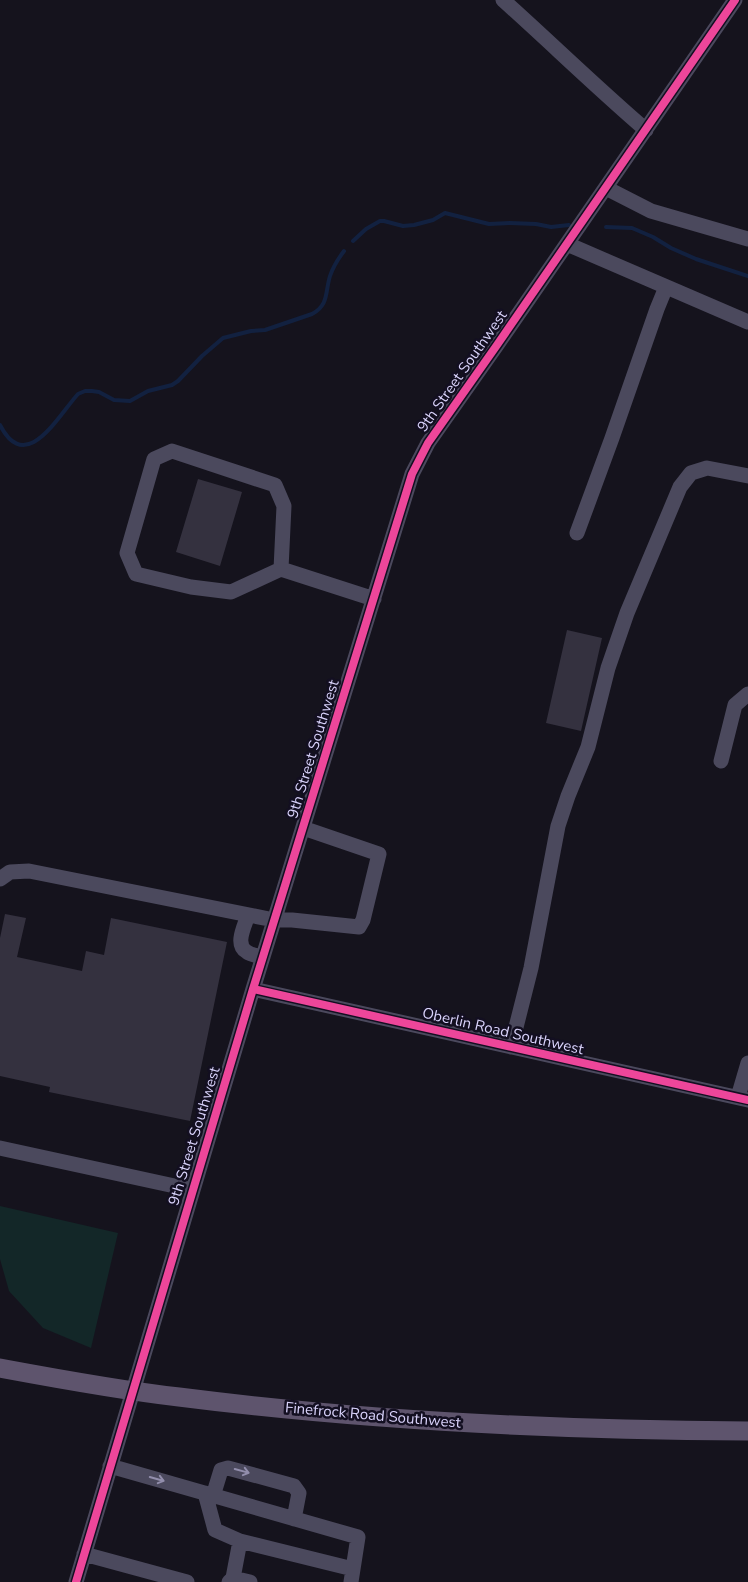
<svg xmlns="http://www.w3.org/2000/svg" width="748" height="1582" viewBox="0 0 748 1582" font-family="'Nunito Sans',sans-serif">
	<style>
		.garden { fill: #132728 }
		.lines { fill: none; stroke-linecap: round; stroke-linejoin: round }
		.stream { stroke: #122140; stroke-width: 4 }
		.building { fill: #34313f }
		.minor { stroke: #4b495d; stroke-width: 15 }
		.major { stroke: #5e546d; stroke-width: 19 }
		.cycleway-casing { stroke: #130f21; stroke-width: 11 }
		.cycleway { stroke: #ed469a; stroke-width: 8 }
		.oneway { stroke: #928eac }
		.labels { text-anchor: middle; dominant-baseline: central; stroke-width: 5; stroke-linejoin: round; paint-order: stroke }
		.street-label { font-size: 15px; fill: #d9d3fb; stroke: #130f21 }
	</style>
	<rect width="100%" height="100%" fill="#15131d"/>
	<!-- garden -->
	<path class="garden" d="M 0,1206 L 118,1233 L 91,1348 L 43,1328 L 9,1291 L 0,1259 Z"/>
	<g class="lines">
		<!-- stream -->
		<path class="stream" d="M 606,227 L 632,228 L 653,237 L 671,248 L 696,259 L 748,276
			M 353,241 L 366,229 L 380,221 L 384,221 L 403,226 L 414,225 L 433,220 L 445,213 L 489,224 L 510,223 L 536,224 L 551,227 L 569,225
			M 0,425 C 26,476 58,416 78,394 L 85,391 L 92,391 L 99,392 L 114,400 L 130,401 L 148,391 L 172,385 L 178,381 L 202,356 L 223,338 L 251,331 L 265,330 L 312,314 C 329,305 325,292 330,276 C 333,267 338,259 344,251"/>
	</g>
	<!-- building -->
	<path class="building" d="M 198,479 L 242,492 L 220,566 L 176,552 Z
		M 567,630 L 602,638 L 581,731 L 546,723 Z
		M 5,914 L 26,918 L 17,957 L 82,971 L 86,951 L 104,955 L 111,918 L 227,942 L 190,1121 L 49,1092 L 50,1087 L 0,1076 L 0,938 Z"/>
	<g class="lines">
		<!-- minor -->
		<path class="minor" d="M 503,0 C 551,43 597,88 646,130
			M 606,188 L 651,211 L 748,239
			M 567,244 L 748,322
			M 577,533 L 612,438 L 657,309 L 666,287
			M 281,569 L 284,506 L 275,485 L 172,451 L 154,459 L 127,553 L 136,574 L 191,587 L 231,592 L 281,569 L 374,599
			M 721,761 L 735,705 L 748,694
			M 0,879 L 10,872 L 29,871 L 274,920 L 292,920 L 359,927 L 363,920 L 379,854 L 303,828
			M 248,915 C 245,925 234,945 247,952 C 251,955 258,956 263,957
			M 253,989 L 748,1100
			M 511,1047 L 531,968 L 558,826 L 568,796 L 588,747 L 608,668 L 627,613 L 680,487 L 691,473 L 707,468 L 748,476
			M 738,1097 L 748,1063
			M 0,1148 L 193,1190
			M 110,1466 L 358,1537 L 351,1582
			M 205,1493 L 215,1530 L 240,1541 L 353,1569
			M 213,1496 L 221,1470 L 228,1468 L 294,1486 L 299,1493 L 294,1519
			M 84,1554 L 187,1582
			M 233,1578 L 250,1582
			M 76,1582 L 253,989 L 412,474 L 428,443 L 497,345 L 735,0
			M 229,1582 L 233,1578 L 240,1541"/>
		<!-- major -->
		<path class="major" d="M 0,1368 C 59,1379 119,1390 179,1397 C 367,1421 558,1430 748,1431"/>
		<!-- cycleway casing -->
		<g class="cycleway-casing">
			<path id="cycleway" d="M 253,989 L 748,1100
				M 76,1582 L 253,989 L 412,474 L 428,443 L 497,345 L 735,0"/>
		</g>
		<!-- cycleway -->
		<use href="#cycleway" class="cycleway"/>
	</g>
	<!-- one-way arrows -->
	<defs><path id="oneway-shaft" d="M-6 0H5M1.5-3L5.5 0L1.5 3" fill="none" stroke-width="1.6" stroke-linecap="round" stroke-linejoin="round" transform="scale(1.25)"/></defs>
	<g class="oneway">
		<use href="#oneway-shaft" transform="translate(242 1471) rotate(15)"/>
		<use href="#oneway-shaft" transform="translate(157 1479) rotate(16)"/>
	</g>
	<g class="labels">
		<!-- street labels -->
		<g class="street-label">
			<text transform="translate(462 371) rotate(-55)">9th Street Southwest</text>
			<text transform="translate(313 749) rotate(-73)">9th Street Southwest</text>
			<text transform="translate(503 1031) rotate(13)">Oberlin Road Southwest</text>
			<text transform="translate(194 1136) rotate(-73)">9th Street Southwest</text>
			<text transform="translate(373 1415) rotate(5)">Finefrock Road Southwest</text>
		</g>
	</g>
</svg>
